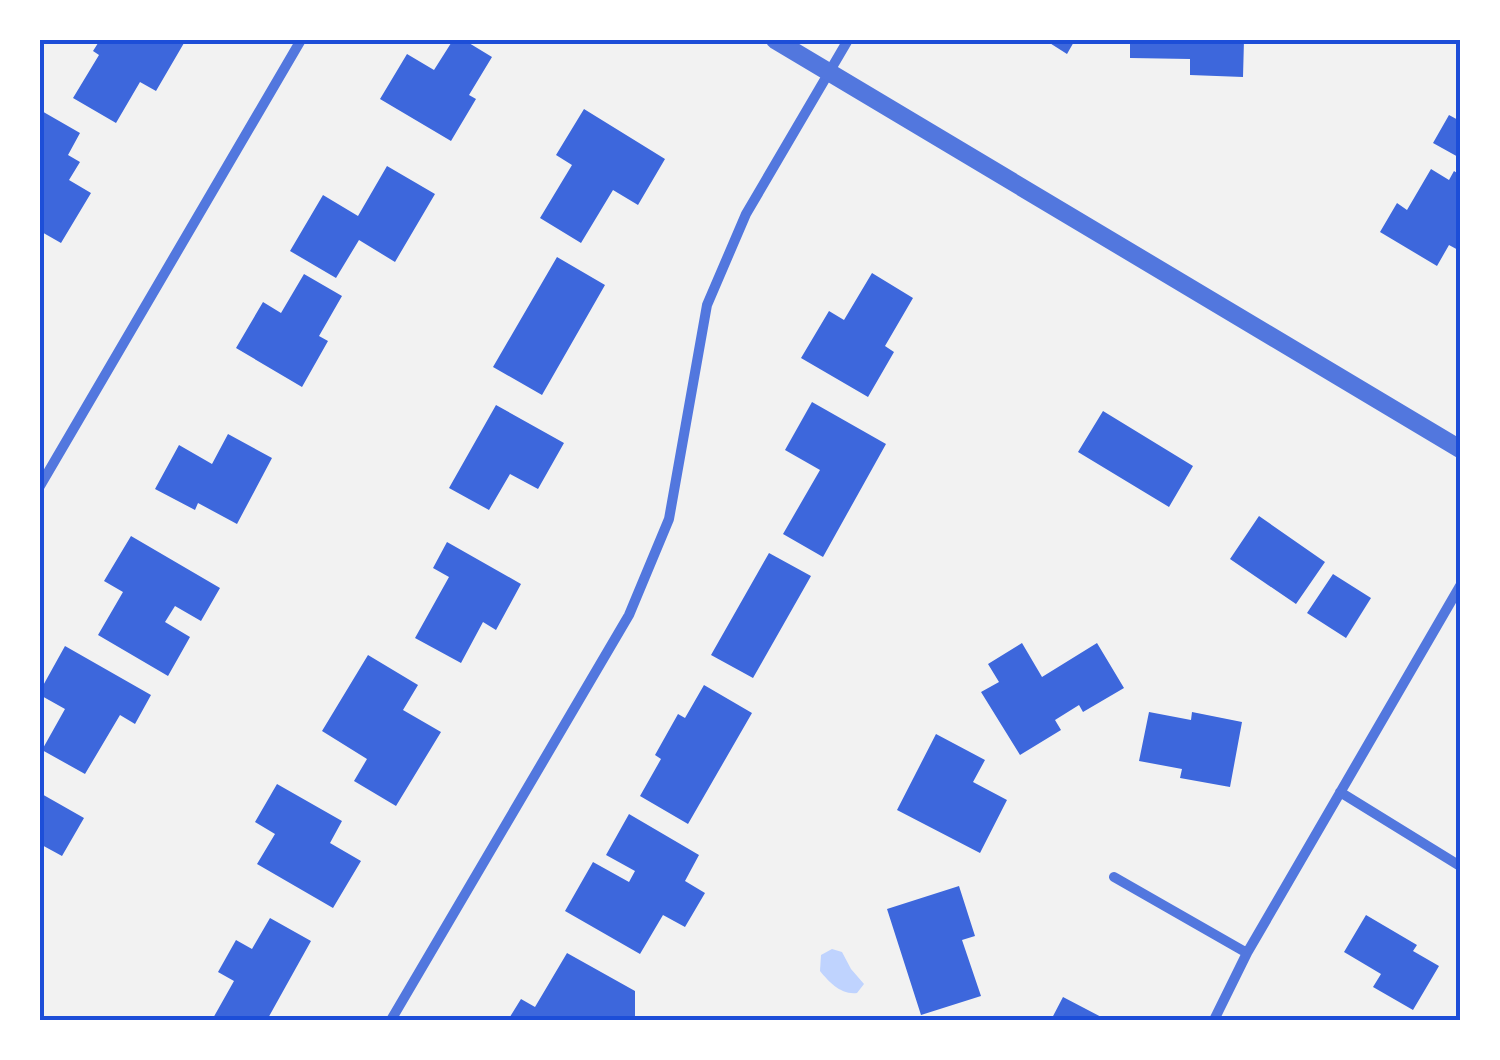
<svg xmlns="http://www.w3.org/2000/svg" width="1500" height="1060" viewBox="0 0 1500 1060" font-family="'Noto Sans',sans-serif">
	<style>
		.water { fill: #bfd3fe }
		.building { fill: #3d67dc }
		.lines { fill: none; stroke-linecap: round; stroke-linejoin: round }
		.minor { stroke: #5277de; stroke-width: 10 }
		.tertiary { stroke: #5277de; stroke-width: 18 }
		.neatline { fill: none; stroke: #1d4ed8; stroke-width: 4 }
	</style>
	<rect width="100%" height="100%" fill="#f2f2f2"/>
	<!-- water -->
	<path class="water" d="M 832,949 L 842,952 L 851,969 L 864,984 L 857,993 C 841,995 829,982 820,971 L 821,955 Z"/>
	<!-- building -->
	<path class="building" d="M 100,40 L 179,40 L 184,43 L 156,91 L 140,82 L 116,123 L 73,98 L 99,55 L 93,51 Z
		M 453,40 L 464,40 L 492,57 L 469,95 L 476,99 L 451,141 L 380,99 L 407,54 L 434,70 Z
		M 1045,40 L 1075,40 L 1067,54 Z
		M 1130,40 L 1244,40 L 1243,77 L 1190,75 L 1190,59 L 1130,58 Z
		M 584,109 L 665,159 L 638,205 L 613,190 L 581,243 L 540,218 L 572,165 L 556,155 Z
		M 40,110 L 80,133 L 68,155 L 80,162 L 69,180 L 91,193 L 61,243 L 40,231 Z
		M 1449,115 L 1460,121 L 1460,158 L 1433,143 Z
		M 387,166 L 435,194 L 395,262 L 359,240 L 336,278 L 290,251 L 323,195 L 358,216 Z
		M 1431,169 L 1449,180 L 1454,171 L 1460,175 L 1460,251 L 1449,245 L 1437,266 L 1380,232 L 1397,203 L 1407,210 Z
		M 557,257 L 605,285 L 542,395 L 493,367 Z
		M 872,273 L 913,298 L 885,346 L 894,352 L 868,397 L 801,358 L 829,311 L 844,320 Z
		M 304,274 L 342,296 L 319,336 L 328,341 L 302,387 L 236,348 L 263,302 L 281,313 Z
		M 812,402 L 886,444 L 823,557 L 783,534 L 820,470 L 785,450 Z
		M 496,405 L 564,443 L 538,489 L 510,474 L 489,510 L 449,488 Z
		M 1103,411 L 1193,466 L 1169,507 L 1078,452 Z
		M 228,434 L 272,458 L 237,524 L 198,503 L 195,510 L 155,489 L 179,445 L 212,464 Z
		M 1259,516 L 1325,562 L 1296,604 L 1230,559 Z
		M 131,536 L 220,588 L 201,621 L 175,606 L 165,622 L 190,637 L 168,676 L 98,635 L 123,592 L 104,581 Z
		M 447,542 L 521,584 L 496,630 L 483,622 L 461,663 L 415,638 L 449,577 L 433,568 Z
		M 769,553 L 811,576 L 753,678 L 711,655 Z
		M 1333,574 L 1371,598 L 1346,638 L 1307,613 Z
		M 1022,643 L 1042,677 L 1097,643 L 1124,688 L 1083,712 L 1079,705 L 1055,720 L 1061,730 L 1020,755 L 981,692 L 999,682 L 988,664 Z
		M 65,646 L 151,695 L 135,724 L 120,715 L 85,774 L 42,750 L 65,709 L 40,695 L 40,691 Z
		M 368,655 L 418,685 L 403,710 L 441,732 L 396,806 L 354,781 L 367,759 L 322,731 Z
		M 704,685 L 752,713 L 688,824 L 640,796 L 661,759 L 655,755 L 678,714 L 685,718 Z
		M 1149,712 L 1191,720 L 1192,712 L 1242,722 L 1230,787 L 1180,778 L 1182,769 L 1139,761 Z
		M 936,734 L 985,760 L 973,782 L 1007,800 L 980,853 L 897,810 Z
		M 277,784 L 342,821 L 330,843 L 361,861 L 333,908 L 257,864 L 275,834 L 255,822 Z
		M 40,793 L 84,818 L 62,856 L 40,844 Z
		M 629,814 L 699,855 L 685,881 L 705,893 L 685,927 L 663,915 L 640,954 L 565,911 L 593,862 L 629,882 L 635,871 L 606,855 Z
		M 959,886 L 975,936 L 962,940 L 981,996 L 921,1015 L 887,909 Z
		M 1366,915 L 1417,945 L 1413,951 L 1439,966 L 1413,1010 L 1373,987 L 1381,974 L 1344,952 Z
		M 270,918 L 311,941 L 267,1020 L 212,1020 L 234,981 L 218,972 L 236,940 L 252,949 Z
		M 567,953 L 635,991 L 635,1016 L 628,1020 L 508,1020 L 521,999 L 535,1007 Z
		M 1063,997 L 1107,1020 L 1051,1020 Z"/>
	<g class="lines">
		<!-- minor -->
		<path class="minor" d="M 40,486 L 301,40
			M 1340,792 L 1460,866
			M 1114,877 L 1247,953
			M 391,1020 L 629,615 L 669,519 L 707,305 L 746,214 L 848,40
			M 1214,1020 L 1247,953 L 1460,586"/>
		<!-- tertiary -->
		<path class="tertiary" d="M 775,40 L 1460,449"/>
	</g>
	<!-- border -->
	<rect width="1500" height="1060" fill="none" stroke="#ffffff" stroke-width="85"/>
	<rect x="42" y="42" width="1416" height="976" class="neatline"/>
</svg>
